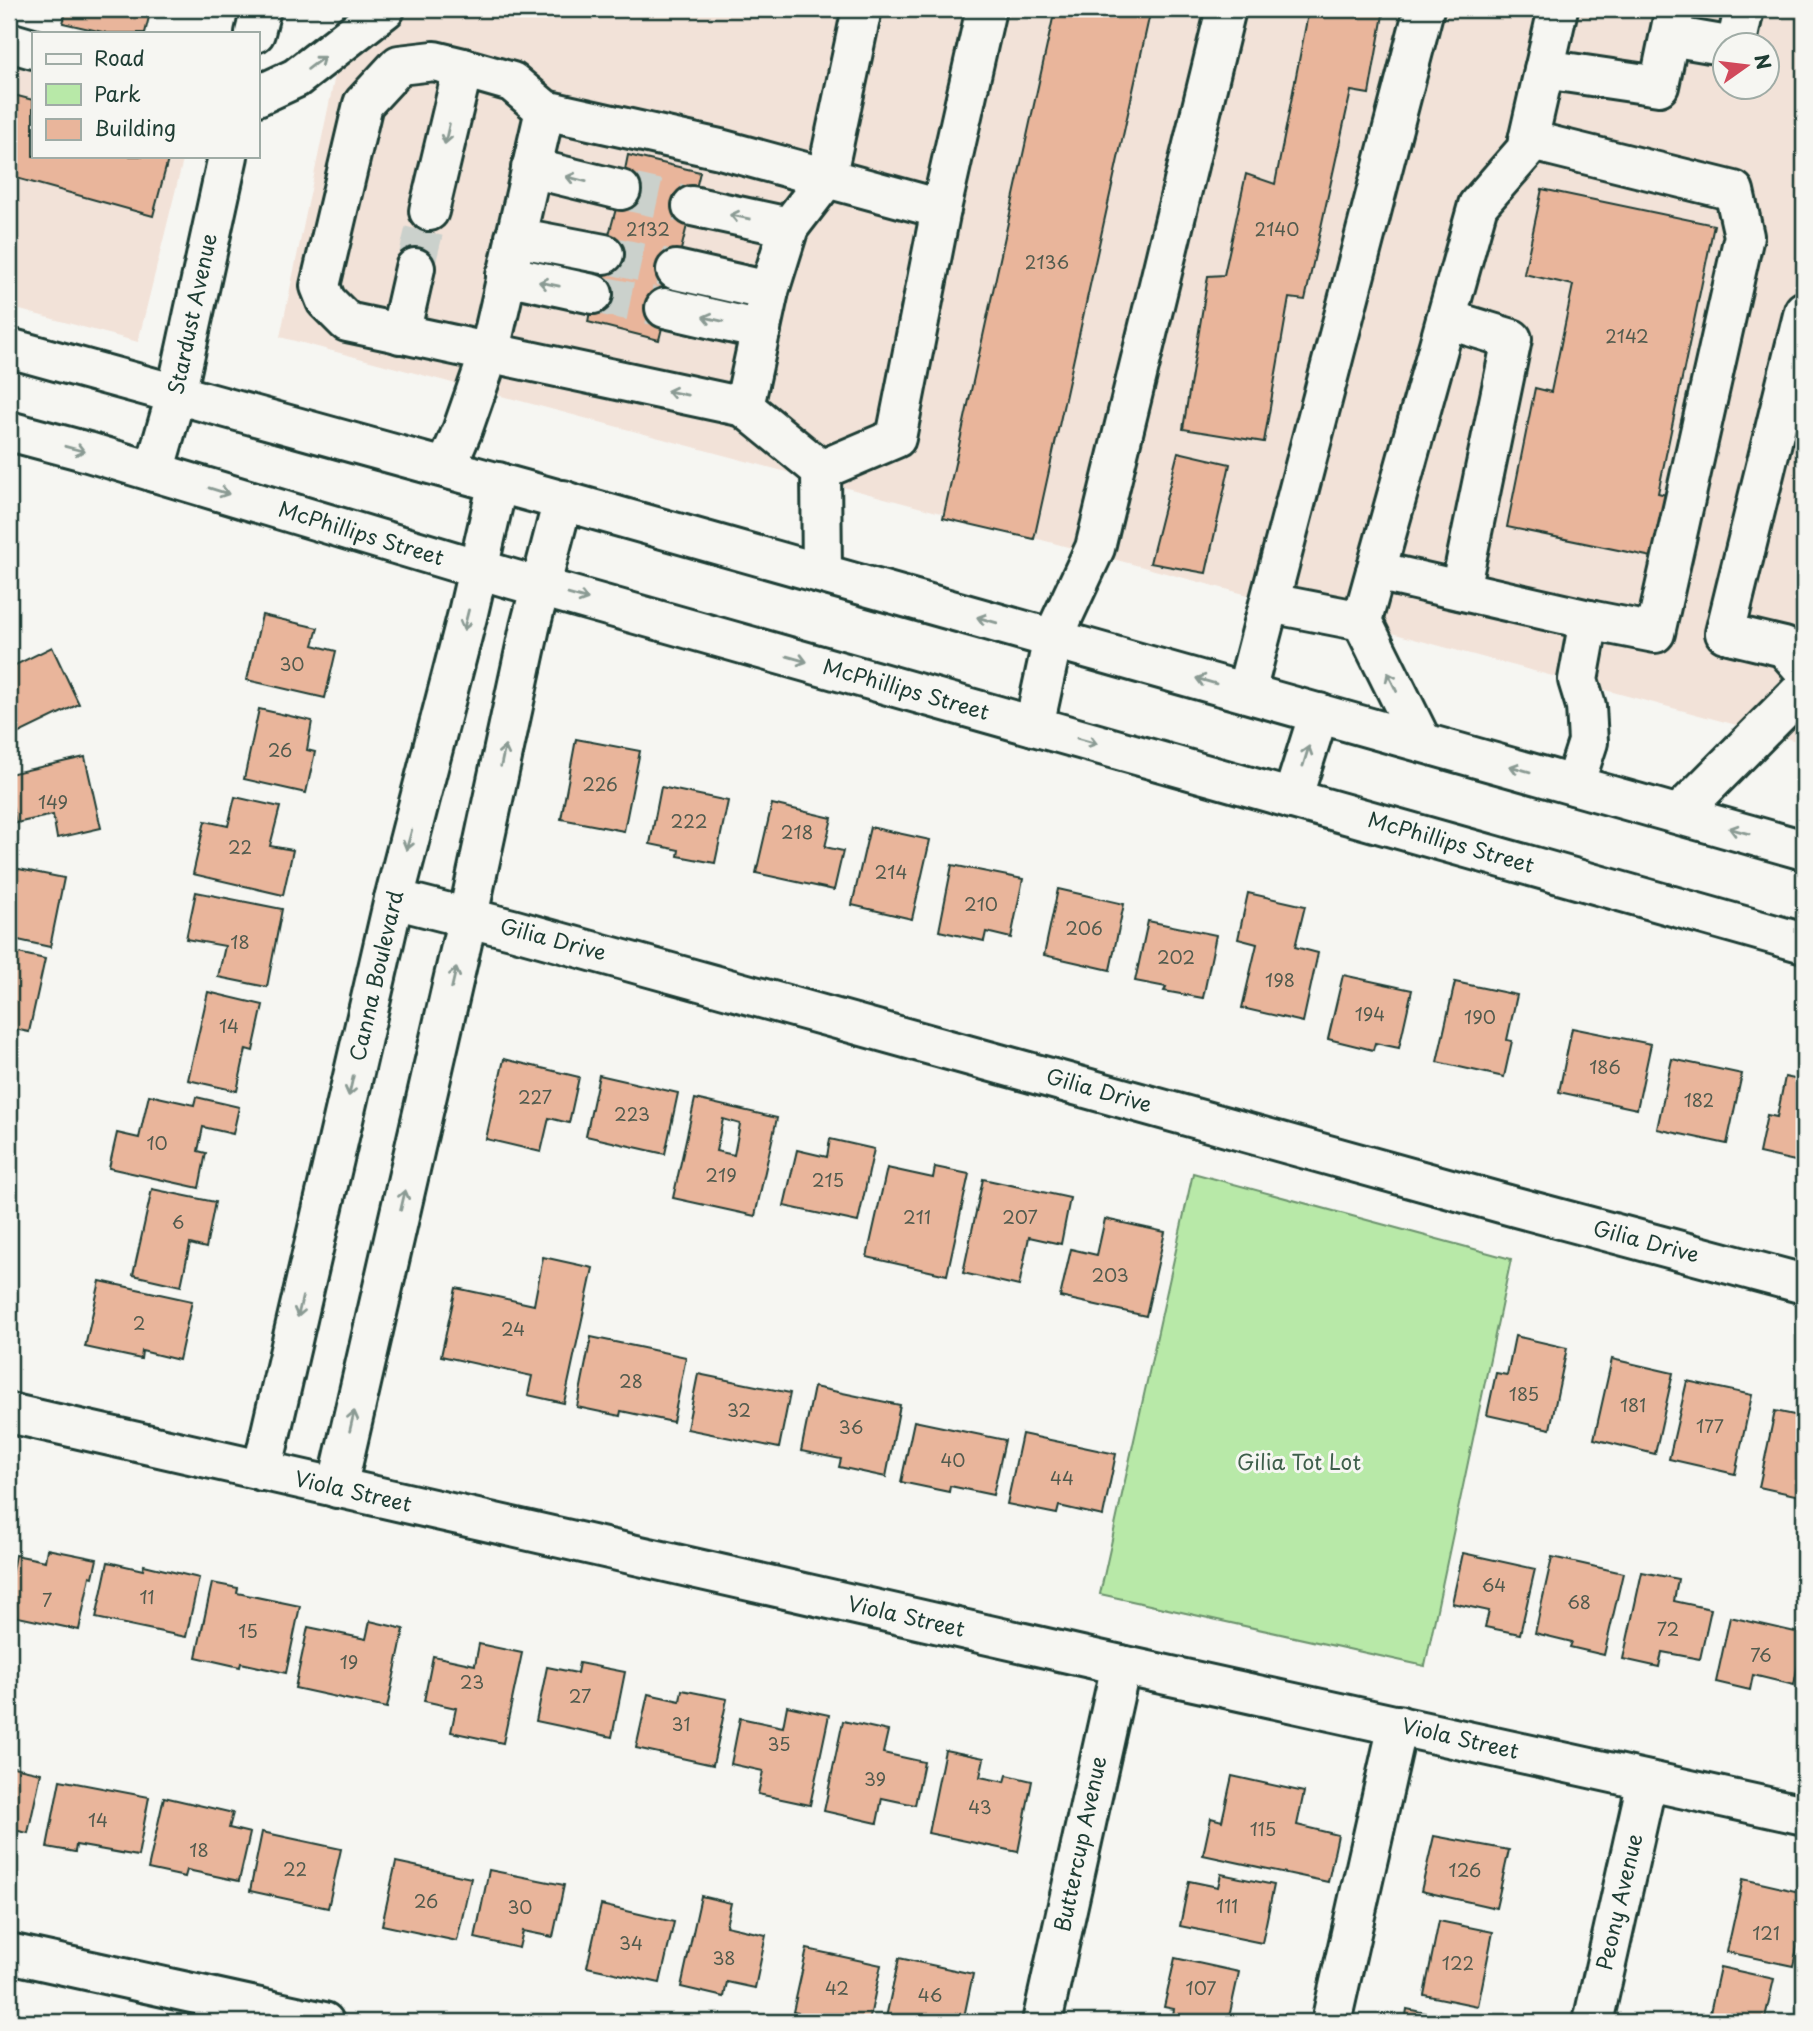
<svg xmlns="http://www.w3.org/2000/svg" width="1813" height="2031" font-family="'Playpen Sans',sans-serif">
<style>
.built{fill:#f2e2d8;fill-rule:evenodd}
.green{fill:#b8e9a8;stroke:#6c936e;stroke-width:2}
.building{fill:#e9b59b;stroke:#1f3d34;stroke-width:2;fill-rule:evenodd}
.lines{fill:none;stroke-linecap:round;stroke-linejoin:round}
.minor-tunnel{stroke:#cbd1cc;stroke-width:38;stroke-dasharray:38 19;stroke-linecap:butt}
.minor-casing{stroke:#1f3d34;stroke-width:44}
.major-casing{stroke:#1f3d34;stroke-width:44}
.minor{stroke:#f6f6f2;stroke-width:38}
.major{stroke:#f6f6f2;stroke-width:38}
.oneway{stroke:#8a9a93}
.labels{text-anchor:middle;stroke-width:6;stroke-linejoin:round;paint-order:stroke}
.number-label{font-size:18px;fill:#525b4e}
.street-label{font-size:21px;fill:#1f3d34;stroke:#f6f6f2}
.park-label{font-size:21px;fill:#3e5f4b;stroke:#f6f6f2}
</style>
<rect width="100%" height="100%" fill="#f6f6f2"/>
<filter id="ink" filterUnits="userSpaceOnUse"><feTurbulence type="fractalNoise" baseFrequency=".0143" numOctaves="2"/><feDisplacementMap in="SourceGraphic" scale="14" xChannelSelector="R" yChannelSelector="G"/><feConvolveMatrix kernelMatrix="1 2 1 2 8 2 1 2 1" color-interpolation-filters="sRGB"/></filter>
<g filter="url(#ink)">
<g class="built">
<path d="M349 9H1804V743L280 337ZM1726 46H1768V88H1726Z"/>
<path d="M9 60 33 67V156H184L138 342 9 307Z"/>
</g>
<path class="green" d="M1193 1173 1511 1259 1425 1666 1100 1594Z"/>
<g class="building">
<path d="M67 9H151L145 33H107L63 23Z"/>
<path d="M1055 9H1151L1034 539 943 518Z"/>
<path d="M1309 9H1384L1369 94 1351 91 1305 300 1289 298 1264 442 1183 429 1208 276 1224 275 1246 174 1275 184Z"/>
<path d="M10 94 33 100V156H169L153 216 9 176Z"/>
<path d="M628 155 700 172 659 340 588 322 593 294 621 190Z"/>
<path d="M1542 189 1714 225 1658 493 1670 496 1657 558 1507 527 1535 388 1551 392 1573 285 1524 274Z"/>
<path d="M1178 452 1230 464 1206 573 1150 563Z"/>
<path d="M262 615 318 628 313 645 336 651 325 698 247 680Z"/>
<path d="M52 647 79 704 9 738V668Z"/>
<path d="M259 709 312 721 307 750 315 752 306 793 244 779Z"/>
<path d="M576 739 640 751 624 831 561 819Z"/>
<path d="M85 757 101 828 57 838 53 815 16 823 9 791V774Z"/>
<path d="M661 787 728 801 715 863 678 856 679 850 650 844Z"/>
<path d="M235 797 280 807 270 846 293 850 283 895 193 874 205 821 228 826Z"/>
<path d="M772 804 832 818 825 847 843 851 834 890 756 873Z"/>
<path d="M870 827 930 840 912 919 852 905Z"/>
<path d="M952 865 1023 879 1011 938 986 932 984 941 939 931Z"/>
<path d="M9 867 64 878 50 947 9 938Z"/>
<path d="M1058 889 1124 904 1110 970 1044 955Z"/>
<path d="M196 892 282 909 267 987 218 977 225 946 186 939Z"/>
<path d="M1248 893 1305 906 1295 947 1318 953 1303 1022 1242 1008 1257 944 1238 939Z"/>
<path d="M1148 921 1216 935 1203 998 1164 991 1166 987 1135 981Z"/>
<path d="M9 951 45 959 29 1032 9 1028Z"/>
<path d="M1343 975 1412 990 1399 1048 1375 1043 1373 1050 1328 1039Z"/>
<path d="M1455 982 1517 995 1507 1040 1512 1041 1504 1077 1437 1062Z"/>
<path d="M208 992 263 1005 253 1051 246 1049 237 1091 188 1080Z"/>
<path d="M1572 1028 1651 1044 1637 1109 1559 1092Z"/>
<path d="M504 1059 579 1077 569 1123 549 1118 541 1152 486 1139Z"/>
<path d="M1672 1059 1742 1074 1727 1144 1657 1129Z"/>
<path d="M599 1075 678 1093 665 1154 586 1136Z"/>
<path d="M1785 1077 1804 1081V1163L1759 1153 1767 1115 1777 1117Z"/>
<path d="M149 1095 194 1105 196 1097 239 1107 233 1134 203 1127 198 1151 206 1153 199 1188 109 1168 117 1133 139 1138Z"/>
<path d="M695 1099 777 1118 755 1216 673 1198ZM723 1119 740 1124 734 1155 716 1151Z"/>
<path d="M830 1139 874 1149 858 1222 784 1206 797 1150 827 1157Z"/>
<path d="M935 1167 969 1174 947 1275 867 1257 887 1168 933 1178Z"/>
<path d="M983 1179 1070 1198 1061 1244 1029 1237 1019 1286 963 1273Z"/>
<path d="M152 1189 215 1202 206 1248 190 1244 181 1286 133 1275Z"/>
<path d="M1105 1219 1165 1232 1146 1316 1060 1297 1071 1249 1097 1255Z"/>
<path d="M543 1257 593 1268 564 1403 528 1395 532 1376 441 1356 456 1288 534 1305Z"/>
<path d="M100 1281 192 1301 179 1360 142 1351 141 1359 85 1347Z"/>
<path d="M1515 1336 1567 1348 1550 1429 1487 1415 1496 1373 1507 1375Z"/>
<path d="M591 1337 686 1357 673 1422 621 1411 620 1416 577 1407Z"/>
<path d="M1612 1359 1673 1373 1655 1454 1594 1439Z"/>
<path d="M698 1374 790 1393 779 1448 687 1429Z"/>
<path d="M1687 1381 1752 1395 1735 1474 1669 1459Z"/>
<path d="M814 1387 900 1405 886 1477 839 1467 841 1459 801 1451Z"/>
<path d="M1775 1411 1804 1417V1497L1759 1487Z"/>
<path d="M914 1421 1005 1440 993 1495 950 1486 949 1492 901 1482Z"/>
<path d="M1022 1434 1116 1454 1103 1516 1059 1506 1057 1514 1007 1504Z"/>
<path d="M47 1549 97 1559 93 1577 90 1576 79 1630 9 1615V1587L15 1555 45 1561Z"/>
<path d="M1463 1553 1535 1569 1520 1634 1485 1627 1489 1611 1452 1603Z"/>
<path d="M1552 1557 1623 1573 1604 1655 1570 1647 1572 1642 1535 1633Z"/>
<path d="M108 1562 143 1570 144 1565 199 1578 186 1637 96 1618Z"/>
<path d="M1642 1572 1678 1579 1674 1601 1711 1609 1700 1659 1662 1652 1659 1667 1623 1659Z"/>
<path d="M212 1583 238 1588 237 1593 300 1606 286 1673 241 1663 240 1667 196 1657Z"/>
<path d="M1730 1617 1804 1634 1794 1685 1753 1675 1750 1690 1716 1682Z"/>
<path d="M370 1621 404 1629 387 1708 295 1688 308 1627 366 1639Z"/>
<path d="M479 1644 522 1653 503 1743 451 1732 456 1708 424 1701 433 1656 475 1665Z"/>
<path d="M579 1663 625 1672 612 1737 536 1721 547 1667 577 1673Z"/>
<path d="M682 1690 727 1699 713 1765 636 1748 648 1694 680 1701Z"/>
<path d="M787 1706 829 1715 810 1805 758 1794 763 1771 731 1764 740 1718 783 1727Z"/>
<path d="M843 1721 888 1731 883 1753 924 1762 915 1805 882 1798 877 1823 824 1811Z"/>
<path d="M945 1750 984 1758 980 1777 1005 1782 1007 1775 1032 1781 1018 1852 928 1833Z"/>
<path d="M9 1766 41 1773 28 1833 9 1829Z"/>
<path d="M1232 1776 1304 1792 1297 1825 1338 1835 1328 1882 1203 1855 1211 1818 1222 1821Z"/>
<path d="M60 1780 149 1797 138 1856 76 1845 75 1852 47 1847Z"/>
<path d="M164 1797 233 1813 229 1828 250 1833 239 1881 187 1870 185 1877 148 1869Z"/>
<path d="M262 1832 341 1849 328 1908 250 1891Z"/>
<path d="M1434 1836 1509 1850 1496 1908 1421 1891Z"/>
<path d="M396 1862 471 1878 457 1941 382 1925Z"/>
<path d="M489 1870 564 1885 553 1937 523 1931 519 1948 475 1938Z"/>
<path d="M1221 1874 1274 1885 1262 1943 1180 1926 1189 1881 1218 1887Z"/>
<path d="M1743 1879 1804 1893V1916L1793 1966 1727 1952Z"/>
<path d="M701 1896 731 1903 726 1926 766 1935 755 1988 727 1982 724 1997 681 1987Z"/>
<path d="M601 1905 674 1922 660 1983 587 1967Z"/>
<path d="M1439 1921 1493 1932 1478 2006 1424 1995Z"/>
<path d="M807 1949 881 1965 869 2022H842L793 2012Z"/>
<path d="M899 1958 973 1974 963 2022 932 2019 931 2022H885Z"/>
<path d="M1175 1958 1239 1972 1228 2022H1172L1174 2009 1164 2007Z"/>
<path d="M1720 1967 1774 1979 1764 2022H1708Z"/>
<path d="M1407 2009 1469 2022H1405Z"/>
</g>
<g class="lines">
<g class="minor-tunnel">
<path d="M621 190 692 206"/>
<path d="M604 254 676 270"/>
<path d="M415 268 429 211"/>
<path d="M593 294 665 308"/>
</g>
<defs>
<g id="minor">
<path d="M255 33 261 9"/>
<path d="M1670 36 1728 46"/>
<path d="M9 42 33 49"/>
<path d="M1736 46 1744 9"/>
<path d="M1544 69 1659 86 1675 9"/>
<path d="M257 96 296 78 385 9"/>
<path d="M1528 140 1734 191 1744 236 1655 633 1589 620 1578 680 1586 706 1588 742 1574 785"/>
<path d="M531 168 621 190"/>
<path d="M692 206 789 227"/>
<path d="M429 211 463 68"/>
<path d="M515 237 604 254"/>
<path d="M676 270 769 291"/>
<path d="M506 275 593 294"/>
<path d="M665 308 761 330"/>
<path d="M1804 311 1725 633 1784 647 1804 670"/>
<path d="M1446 319 1512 339 1460 590"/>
<path d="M400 334 415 268"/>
<path d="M744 407 769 291 789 227 826 179 862 9"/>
<path d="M446 468 462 431 489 354 545 110"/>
<path d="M821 470 896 438 941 209 986 9"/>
<path d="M154 472 176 395 228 156"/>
<path d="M1376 571 1589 620"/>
<path d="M822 573 821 470 744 407 347 322 326 301 320 286 363 104 399 65 434 61 463 68 512 82 545 110 720 149 941 209"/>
<path d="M1270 603 1362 621"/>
<path d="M1053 638 1095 548 1226 9"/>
<path d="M1246 692 1424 9"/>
<path d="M1422 742 1362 621 1478 205 1526 150 1558 9"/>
<path d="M1679 814 1804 688"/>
<path d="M394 899 512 929 1512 1206 1804 1284"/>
<path d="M9 1413 1121 1665 1804 1815"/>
<path d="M262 1471 394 899 468 613 498 482"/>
<path d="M337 1488 468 916 530 627 563 500"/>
<path d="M9 1953 324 2022"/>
<path d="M1042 2022 1121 1665"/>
<path d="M1331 2022 1398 1725"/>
<path d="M1593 2022 1647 1781"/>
</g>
<g id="major">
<path d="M9 348 535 493 1804 850"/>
<path d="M9 431 88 452 512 579 1804 943"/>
<path d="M1034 726 1053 638"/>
<path d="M1292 799 1319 713"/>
</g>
</defs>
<use href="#minor" class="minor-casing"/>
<use href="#major" class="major-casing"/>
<use href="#minor" class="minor"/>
<use href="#major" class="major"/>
</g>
<defs><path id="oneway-shaft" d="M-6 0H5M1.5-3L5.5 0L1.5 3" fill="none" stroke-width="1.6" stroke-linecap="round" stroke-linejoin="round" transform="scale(1.75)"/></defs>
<g class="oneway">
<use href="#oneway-shaft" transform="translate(316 63) rotate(-37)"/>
<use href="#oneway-shaft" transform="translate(447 134) rotate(103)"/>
<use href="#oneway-shaft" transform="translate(576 179) rotate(-166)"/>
<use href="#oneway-shaft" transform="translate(740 217) rotate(-168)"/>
<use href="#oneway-shaft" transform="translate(549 284) rotate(-168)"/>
<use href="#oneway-shaft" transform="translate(713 319) rotate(-167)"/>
<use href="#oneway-shaft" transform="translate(677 393) rotate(-168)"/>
<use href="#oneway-shaft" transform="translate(75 449) rotate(15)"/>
<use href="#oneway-shaft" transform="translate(219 491) rotate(17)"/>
<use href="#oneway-shaft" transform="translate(578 597) rotate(16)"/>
<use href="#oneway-shaft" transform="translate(466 620) rotate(104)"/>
<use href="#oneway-shaft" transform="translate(987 620) rotate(-164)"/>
<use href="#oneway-shaft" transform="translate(797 659) rotate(16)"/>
<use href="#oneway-shaft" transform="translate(1206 681) rotate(-164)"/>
<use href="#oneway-shaft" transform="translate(1392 682) rotate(-116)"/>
<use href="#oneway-shaft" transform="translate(1087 741) rotate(16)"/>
<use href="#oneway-shaft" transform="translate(503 756) rotate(-78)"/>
<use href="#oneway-shaft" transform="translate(1306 756) rotate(-73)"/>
<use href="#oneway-shaft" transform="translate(1520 769) rotate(-164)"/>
<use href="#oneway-shaft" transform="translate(1739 831) rotate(-164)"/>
<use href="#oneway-shaft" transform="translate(409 840) rotate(105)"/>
<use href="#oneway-shaft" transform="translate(454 978) rotate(-77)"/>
<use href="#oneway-shaft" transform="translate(351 1086) rotate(103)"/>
<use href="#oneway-shaft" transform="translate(403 1200) rotate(-77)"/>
<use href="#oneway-shaft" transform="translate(300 1307) rotate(103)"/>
<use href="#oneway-shaft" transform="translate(352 1421) rotate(-77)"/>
</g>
</g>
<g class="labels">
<g class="number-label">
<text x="648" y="236">2132</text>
<text x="1277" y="236">2140</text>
<text x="1047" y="269">2136</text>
<text x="1627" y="343">2142</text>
<text x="292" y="671">30</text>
<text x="280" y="757">26</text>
<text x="600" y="791">226</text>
<text x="53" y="809">149</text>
<text x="689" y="828">222</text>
<text x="797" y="839">218</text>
<text x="240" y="854">22</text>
<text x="891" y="879">214</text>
<text x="981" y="911">210</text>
<text x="1084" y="935">206</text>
<text x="240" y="949">18</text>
<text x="1176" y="964">202</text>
<text x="1280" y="987">198</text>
<text x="1370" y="1021">194</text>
<text x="1480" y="1024">190</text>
<text x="229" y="1033">14</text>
<text x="1605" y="1074">186</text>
<text x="535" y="1104">227</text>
<text x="1699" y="1107">182</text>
<text x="632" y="1121">223</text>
<text x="157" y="1150">10</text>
<text x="721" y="1182">219</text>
<text x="828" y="1187">215</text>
<text x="917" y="1224">211</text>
<text x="1020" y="1224">207</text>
<text x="178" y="1229">6</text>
<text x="1110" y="1282">203</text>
<text x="139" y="1330">2</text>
<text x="513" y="1336">24</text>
<text x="631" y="1388">28</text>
<text x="1524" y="1401">185</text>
<text x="1633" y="1412">181</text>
<text x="739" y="1417">32</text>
<text x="1710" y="1433">177</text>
<text x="851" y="1434">36</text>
<text x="953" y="1467">40</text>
<text x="1062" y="1485">44</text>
<text x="1494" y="1592">64</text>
<text x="147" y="1604">11</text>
<text x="47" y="1607">7</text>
<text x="1579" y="1609">68</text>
<text x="1668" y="1636">72</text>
<text x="248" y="1638">15</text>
<text x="1761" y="1662">76</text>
<text x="349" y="1669">19</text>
<text x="472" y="1689">23</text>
<text x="580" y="1703">27</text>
<text x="681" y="1731">31</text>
<text x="779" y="1751">35</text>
<text x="875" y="1786">39</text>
<text x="980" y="1814">43</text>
<text x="98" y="1827">14</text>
<text x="1263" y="1836">115</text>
<text x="199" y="1857">18</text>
<text x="295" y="1876">22</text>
<text x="1465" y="1877">126</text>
<text x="426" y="1908">26</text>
<text x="1227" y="1913">111</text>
<text x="520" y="1914">30</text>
<text x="1766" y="1940">121</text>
<text x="631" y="1950">34</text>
<text x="724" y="1965">38</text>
<text x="1458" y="1970">122</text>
<text x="837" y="1995">42</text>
<text x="1201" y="1995">107</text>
<text x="930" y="2002">46</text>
</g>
<g class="street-label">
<text transform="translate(193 314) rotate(-78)" y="7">Stardust Avenue</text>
<text transform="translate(361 534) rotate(17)" y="7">McPhillips Street</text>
<text transform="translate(906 690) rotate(16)" y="7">McPhillips Street</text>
<text transform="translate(1451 843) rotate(16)" y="7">McPhillips Street</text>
<text transform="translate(553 940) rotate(15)" y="7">Gilia Drive</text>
<text transform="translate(377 976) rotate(-77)" y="7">Canna Boulevard</text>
<text transform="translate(1099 1091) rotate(16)" y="7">Gilia Drive</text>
<text transform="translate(1646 1242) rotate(15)" y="7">Gilia Drive</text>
<text transform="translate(353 1492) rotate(13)" y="7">Viola Street</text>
<text transform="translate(906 1617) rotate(13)" y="7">Viola Street</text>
<text transform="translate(1460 1739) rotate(13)" y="7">Viola Street</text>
<text transform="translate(1081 1844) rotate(-78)" y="7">Buttercup Avenue</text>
<text transform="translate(1620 1902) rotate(-77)" y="7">Peony Avenue</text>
</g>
<g class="park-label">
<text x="1299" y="1470">Gilia Tot Lot</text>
</g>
</g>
<rect width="1813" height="2031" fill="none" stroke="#f6f6f2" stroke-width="35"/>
<rect x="18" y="18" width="1778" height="1996" fill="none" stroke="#1f3d34" stroke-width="2.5" filter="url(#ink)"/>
<rect x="32" y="32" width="228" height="126" fill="#f6f6f2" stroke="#a0aca6" stroke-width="2"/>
<rect x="46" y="54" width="35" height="10" fill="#f6f6f2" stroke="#a0aca6" stroke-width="2"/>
<text x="94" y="66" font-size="21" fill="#1f3d34">Road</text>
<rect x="46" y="84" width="35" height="21" fill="#b8e9a8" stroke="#a0aca6" stroke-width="2"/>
<text x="94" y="102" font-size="21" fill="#1f3d34">Park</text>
<rect x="46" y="119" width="35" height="21" fill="#e9b59b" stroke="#a0aca6" stroke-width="2"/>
<text x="94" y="136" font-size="21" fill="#1f3d34">Building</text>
<g transform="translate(1746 66) rotate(76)"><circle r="33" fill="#f6f6f2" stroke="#a0aca6" stroke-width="2"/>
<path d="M0-5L12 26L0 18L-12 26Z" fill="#d1495b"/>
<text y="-10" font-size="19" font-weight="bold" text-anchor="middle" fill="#1f3d34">N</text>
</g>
</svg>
